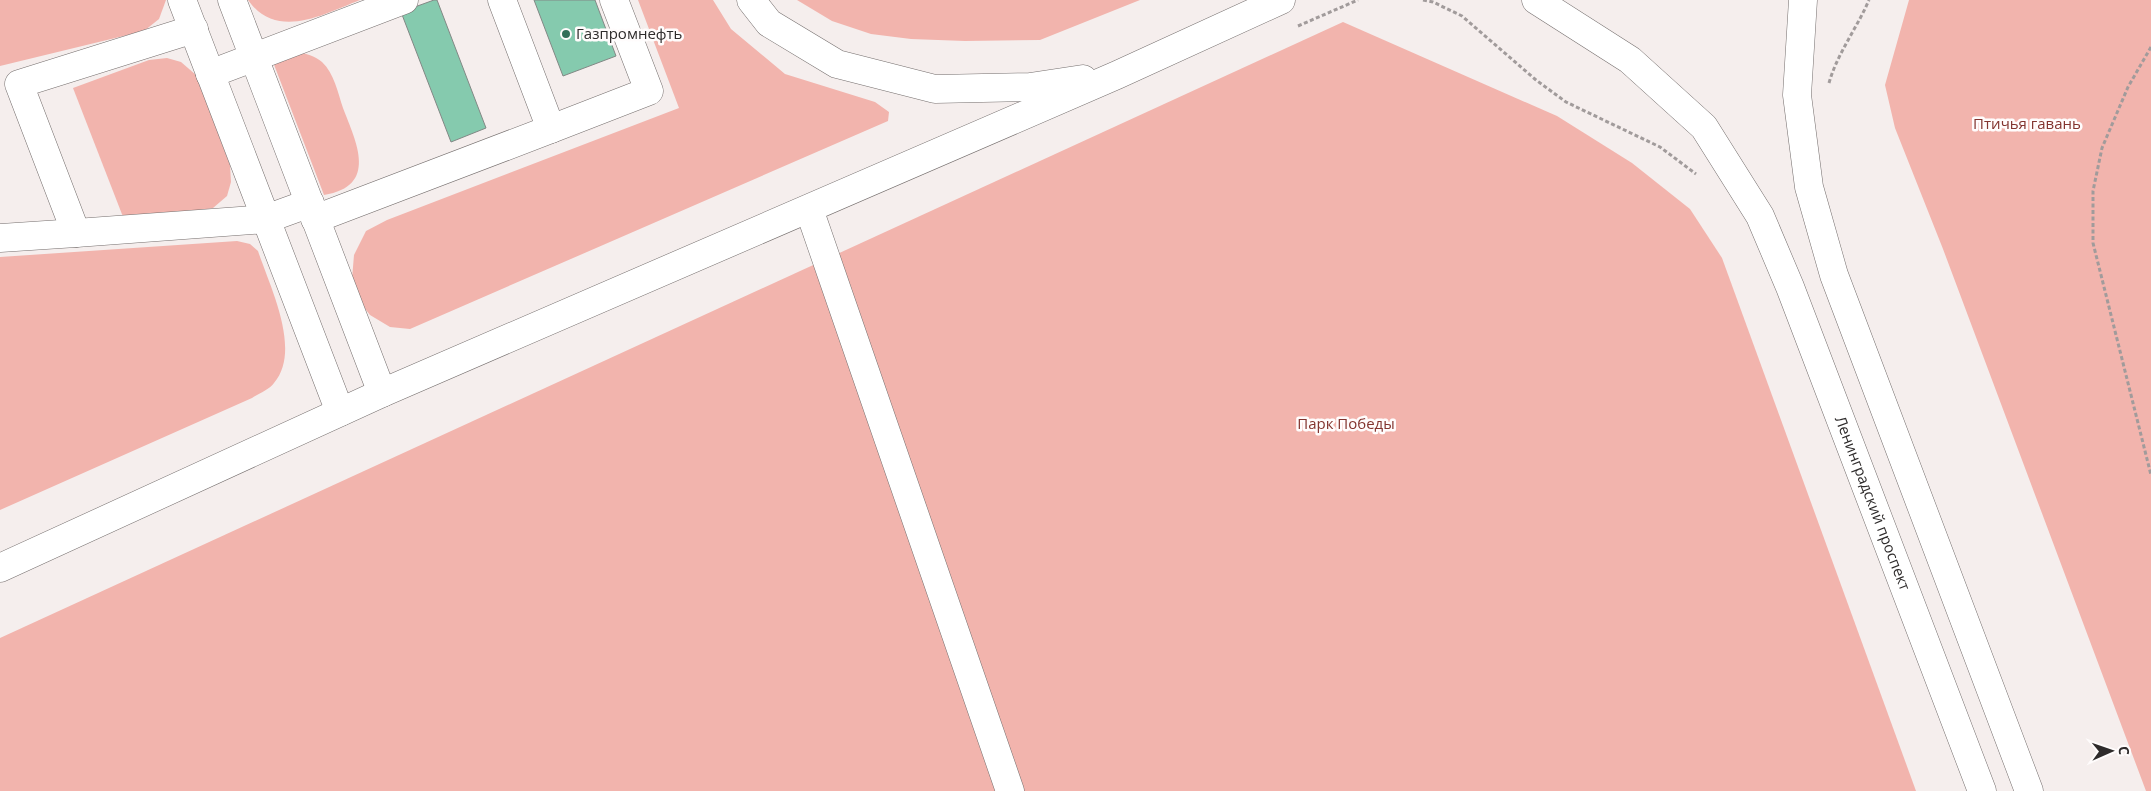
<svg xmlns="http://www.w3.org/2000/svg" width="2151" height="791" font-family="'Open Sans',sans-serif">
<style>
.green{fill:#f2b4ad}
.building{fill:#85caae;stroke:#828885}
.lines{fill:none;stroke-linecap:round;stroke-linejoin:round}
.minor-casing{stroke:#756f6e;stroke-width:29}
.major-casing{stroke:#756f6e;stroke-width:29}
.path{stroke:#a19b9b;stroke-width:3;stroke-dasharray:4 2.5;stroke-linecap:butt}
.minor{stroke:#fff;stroke-width:28}
.major{stroke:#fff;stroke-width:28}
.poi-dot{fill:#326e58;stroke:#fffcfc;stroke-width:2}
.labels{text-anchor:middle;stroke-width:5;stroke-linejoin:round;paint-order:stroke}
.poi-label{font-size:15px;fill:#2e2b2b;stroke:#fffcfc;text-anchor:start}
.park-label{font-size:15px;fill:#83342f;stroke:#fffcfc}
.street-label{font-size:15px;fill:#2e2b2b;stroke:#fffcfc}
</style>
<rect width="100%" height="100%" fill="#f5eeed"/>
<g class="green">
<path d="M0 0H166L159 19 144 31 0 66Z"/>
<path d="M248 0H360C324 14 277 41 248 0Z"/>
<path d="M638 0H713L731 29 785 74 875 102 889 112 888 121 410 329 390 327 370 315 358 300 352 279 354 255 366 231 387 220 679 108Z"/>
<path d="M797 0H1140L1040 40 965 41 911 39 871 34 832 21Z"/>
<path d="M1909 0H2151V791H2146L1943 249 1895 128 1885 85Z"/>
<path d="M1343 22 1557 116 1632 163 1690 209 1722 258 1916 791H0V638Z"/>
<path d="M298 52C307 54 315 56 322 62 334 73 338 93 343 108 356 142 379 186 324 195L273 62Z"/>
<path d="M167 58 181 62 196 75 230 165 231 182 227 196 213 208 125 222 73 88 149 60Z"/>
<path d="M237 241 250 244 258 251C270 287 302 350 274 383 270 389 258 394 252 398L0 510V257Z"/>
</g>
<g class="building">
<path d="M434 0H437L486 128 451 142 401 12Z"/>
<path d="M534 0H595L616 56 563 76Z"/>
</g>
<g class="lines">
<defs>
<g id="minor">
<path d="M182 0 340 412"/>
<path d="M232 0 382 393"/>
<path d="M194 29 19 84 76 233 266 219 310 203"/>
<path d="M210 74 404 0"/>
<path d="M551 129 649 91 614 0"/>
<path d="M809 209 1010 791"/>
<path d="M315 219 551 129 502 0"/>
<path d="M0 238 76 233"/>
</g>
<g id="major">
<path d="M751 0 769 23 837 64 935 89 1030 87 1083 79"/>
<path id="s1" d="M1536 0 1630 60 1704 127 1760 216 1790 287 1982 791"/>
<path d="M1803 0 1797 95 1809 187 1834 275 2029 791"/>
<path d="M0 568 382 393 1117 75 1281 0"/>
</g>
</defs>
<use href="#minor" class="minor-casing"/>
<use href="#major" class="major-casing"/>
<g class="path">
<path d="M1423 0 1433 2 1462 16 1536 80 1566 102 1660 147 1696 174"/>
<path d="M1298 26 1358 0"/>
<path d="M2151 47 2128 87 2102 148 2093 191V243L2151 475"/>
<path d="M1829 83C1837 54 1857 28 1869 0"/>
</g>
<use href="#minor" class="minor"/>
<use href="#major" class="major"/>
</g>
<circle class="poi-dot" cx="566" cy="34" r="5"/>
<g class="labels">
<g class="poi-label">
<text x="576" y="39">Газпромнефть</text>
</g>
<g class="park-label">
<text x="2027" y="129">Птичья гавань</text>
<text x="1346" y="429">Парк Победы</text>
</g>
<g class="street-label">
<text dy="5" stroke="none"><textPath href="#s1" startOffset="625">Ленинградский проспект</textPath></text>
</g>
</g>
<g transform="translate(2111 751) rotate(88)" stroke="#fffcfc" stroke-width="4" paint-order="stroke">
<path d="M0-4L9 19L0 12L-9 19Z" fill="#2e2b2b"/>
<text y="-8" font-size="14" font-weight="bold" text-anchor="middle" fill="#2e2b2b">С</text>
</g>
</svg>
